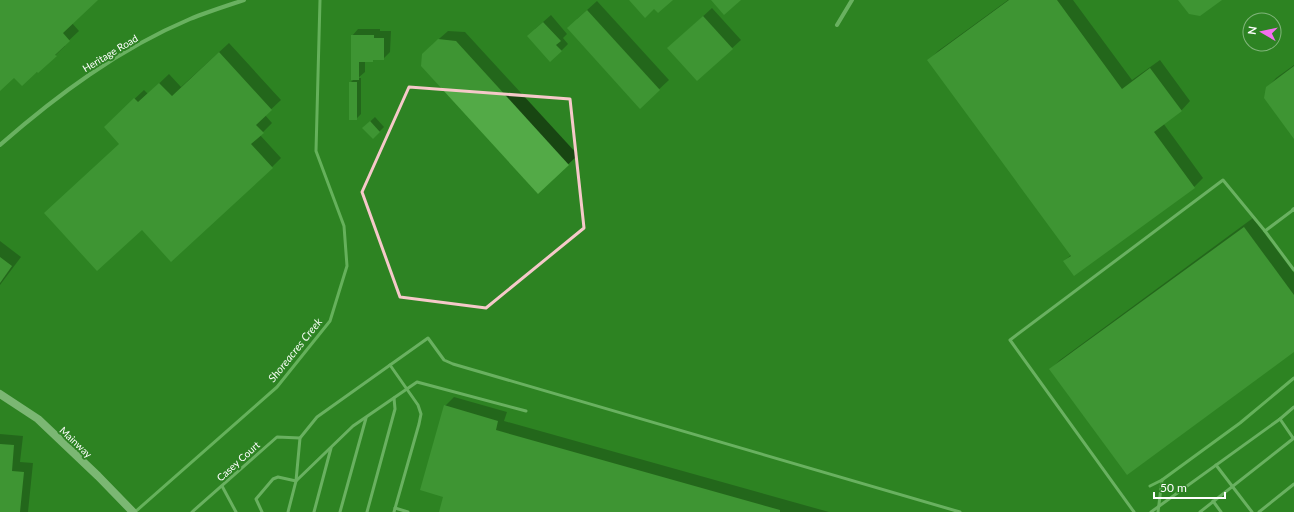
<svg xmlns="http://www.w3.org/2000/svg" width="1294" height="512" font-family="Lato,sans-serif">
<style>
.shadow{fill:#0007}
.lines{fill:none;stroke-linecap:round;stroke-linejoin:round}
.stream{stroke:#a9e99f;stroke-width:3}
.building{fill:#53aa47}
.lane{stroke:#b2e8ab;stroke-width:3}
.street{stroke:#b2e8ab;stroke-width:4}
.secondary{stroke:#d9f7d5;stroke-width:8}
.marked{fill:none;stroke:#f5c9c9;stroke-width:3;stroke-linejoin:round}
.labels{text-anchor:middle;stroke-width:4;stroke-linejoin:round;paint-order:stroke}
.street-label{font-size:10px;fill:#fff;stroke:#2d8323}
.water-label{font-size:11px;font-style:italic;fill:#f2fcf0;stroke:#2d8323}
</style>
<rect width="100%" height="100%" fill="#2d8323"/>
<g class="shadow">
<path d="M0 0H96L72 23 79 31 64 45 65 46 38 72 14 76 0 90Z"/>
<path d="M1008 0H1073L1132 80 1160 60 1190 101 1181 111 1163 123 1203 178 1194 187 1064 261 1071 255 929 60 938 51Z"/>
<path d="M597 1 669 80 640 107 577 19Z"/>
<path d="M712 8 741 40 697 80 677 40Z"/>
<path d="M551 15 567 34 563 38 568 44 561 51 535 29Z"/>
<path d="M358 29H380V31H391L390 52 383 59 365 61V72L358 78H361V114L356 119 350 83 354 79 352 36Z"/>
<path d="M448 31 465 32 578 155 538 193 432 45Z"/>
<path d="M229 43 281 100 265 115 272 123 260 135 281 158 272 167 120 144 114 118 144 90 148 94 169 74 181 87Z"/>
<path d="M1294 65V134L1267 88 1276 78Z"/>
<path d="M375 117 384 127 373 138 363 128Z"/>
<path d="M1253 218 1294 273V351L1050 370 1060 360Z"/>
<path d="M0 241 21 257 0 285Z"/>
<path d="M454 397 507 412 504 421 829 512H440L444 496 445 406Z"/>
<path d="M0 434 23 436 20 462 33 463 28 512H0Z"/>
</g>
<g class="lines">
<g class="stream">
<path d="M1150 486 1162 480 1240 423 1294 378"/>
<path d="M135 512 277 387 330 321 347 266 344 226 316 151 320 0"/>
<path d="M1158 512 1162 480"/>
</g>
</g>
<g class="building">
<path d="M0 0H98L63 33 70 41 55 55 57 56 38 73 37 72 22 86 14 78 0 91Z"/>
<path d="M629 0H673L658 13 654 9 645 18Z"/>
<path d="M711 0H741L724 15Z"/>
<path d="M1009 0H1057L1122 89 1150 68 1182 111 1154 132 1195 188 1074 276 1063 261 1071 256 927 60Z"/>
<path d="M1178 0H1222L1200 16 1189 14Z"/>
<path d="M587 10 660 90 640 109 567 28Z"/>
<path d="M703 16 733 49 697 81 667 48Z"/>
<path d="M543 22 561 41 556 45 562 51 550 62 527 36Z"/>
<path d="M351 35H374V38H384V60H373V62H359V80H351Z"/>
<path d="M438 39 456 41 569 165 538 194 421 66 422 54Z"/>
<path d="M219 52 272 110 256 125 264 133 251 144 273 168 171 262 142 230 97 271 44 213 119 144 104 127 134 98 138 102 159 83 172 96Z"/>
<path d="M1294 66V139L1264 98 1266 87Z"/>
<rect x="349" y="82" width="8" height="38"/>
<path d="M370 121 380 132 373 139 362 128Z"/>
<path d="M1244 227 1294 295V352L1127 475 1049 369Z"/>
<path d="M0 257 12 266 0 283Z"/>
<path d="M444 405 498 421 496 430 780 510V512H439L443 497 420 490Z"/>
<path d="M0 444 14 445 12 471 24 472 20 512H0Z"/>
</g>
<g class="lines">
<g class="lane">
<path d="M1265 231 1293 210"/>
<path d="M390 365 418 405 421 414 419 424 394 512"/>
<path d="M1280 419 1293 438"/>
<path d="M1216 465 1252 512"/>
<path d="M222 486 236 512"/>
<path d="M1213 501 1221 512"/>
<path d="M395 508 408 512"/>
<path d="M192 512 277 437 300 438"/>
<path d="M262 512 256 499 273 479 278 477 296 481 353 426 417 382 526 411"/>
<path d="M288 512 296 481 300 438 317 417 428 338 444 360 453 364 960 512"/>
<path d="M314 512 331 448"/>
<path d="M340 512 366 418"/>
<path d="M367 512 395 409 394 398"/>
<path d="M1134 512 1010 340 1223 180 1265 231 1294 270"/>
<path d="M1151 512 1280 419 1294 407"/>
<path d="M1200 512 1294 438"/>
<path d="M1259 512 1294 484"/>
</g>
<g class="street">
<path d="M837 25 852 0"/>
<path d="M0 145C57 95 119 49 190 19 207 12 226 6 244 0"/>
<path d="M1293 210 1294 209"/>
</g>
<path class="secondary" d="M0 394 38 419 98 476 133 512"/>
</g>
<path d="M0 0H1294V512H0ZM409 87 570 99 584 228 486 308 400 297 362 192Z" fill="#2d8323" fill-opacity=".55" fill-rule="evenodd"/>
<path class="marked" d="M409 87 570 99 584 228 486 308 400 297 362 192Z"/>
<g class="labels">
<g class="street-label">
<text transform="translate(110 53) rotate(-31)" y="4">Heritage Road</text>
<text transform="translate(76 442) rotate(43)" y="4">Mainway</text>
<text transform="translate(238 461) rotate(-42)" y="4">Casey Court</text>
</g>
<g class="water-label">
<text transform="translate(295 350) rotate(-51)" y="4">Shoreacres Creek</text>
</g>
</g>
<g transform="translate(1262 32) rotate(279)"><circle r="19" fill="#2d8323" stroke="#81b57b"/>
<path d="M0-3L7 15L0 10L-7 15Z" fill="#f36eee"/>
<text y="-6" font-size="11" font-weight="bold" text-anchor="middle" fill="#ffffff">N</text>
</g>
<path d="M1154 492v6h71v-6" fill="none" stroke="#ffffff" stroke-width="2"/>
<text x="1160" y="492" font-size="12" fill="#ffffff" stroke="#2d8323" stroke-width="3" paint-order="stroke">50 m</text>
</svg>
